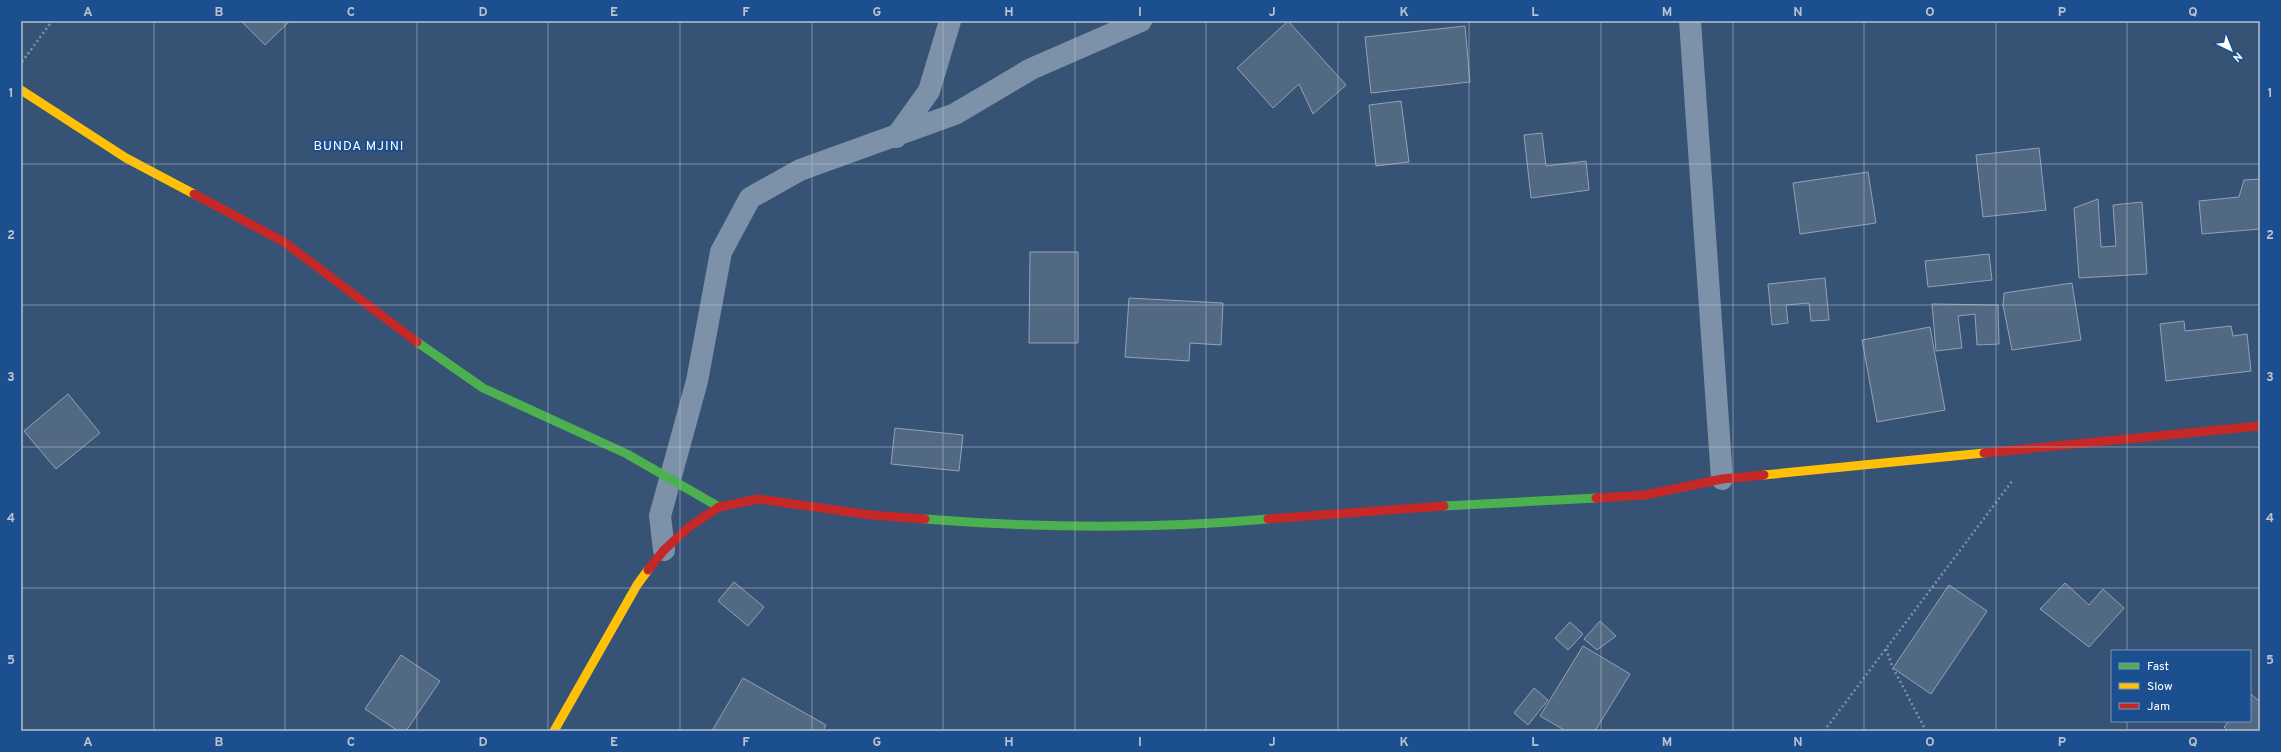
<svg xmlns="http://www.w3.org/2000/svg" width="2281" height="752" font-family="Overpass,sans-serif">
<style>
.building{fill:#526984;stroke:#92a2b6}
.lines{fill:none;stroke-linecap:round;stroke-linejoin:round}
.path{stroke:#7d92a8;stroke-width:2.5;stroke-dasharray:2 3;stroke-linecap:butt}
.street{stroke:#7d92a8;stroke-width:22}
.fast{stroke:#4caf50;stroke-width:9}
.slow{stroke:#ffc107;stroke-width:9}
.jam{stroke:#c62828;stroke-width:9}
.grid{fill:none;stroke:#b9c2ce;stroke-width:1;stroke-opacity:0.55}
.labels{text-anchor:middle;stroke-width:4;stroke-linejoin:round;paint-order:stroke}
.quarter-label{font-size:13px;letter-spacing:1px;fill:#fff;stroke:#1b4f8f}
.neatline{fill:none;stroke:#b9c2ce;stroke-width:1.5}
.grid-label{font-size:13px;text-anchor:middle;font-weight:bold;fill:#b9c2ce}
</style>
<rect width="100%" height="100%" fill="#365274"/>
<g class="building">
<path d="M241 21H290L265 45Z"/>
<path d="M1288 21 1346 85 1313 114 1299 84 1273 108 1237 68Z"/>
<path d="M1465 26 1470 82 1371 93 1365 37Z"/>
<path d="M1401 101 1409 162 1376 166 1369 105Z"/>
<path d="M1542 133 1546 166 1586 161 1589 190 1531 198 1524 135Z"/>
<path d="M2039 148 2046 210 1983 217 1976 155Z"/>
<path d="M1868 172 1876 223 1800 234 1793 183Z"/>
<path d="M2260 179V229L2202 234 2199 201 2239 197 2244 180Z"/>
<path d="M2098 199 2101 247 2116 246 2113 205 2142 202 2147 274 2079 278 2074 208Z"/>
<path d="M1030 252H1078V343H1029Z"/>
<path d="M1989 254 1992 280 1928 287 1925 261Z"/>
<path d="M1825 278 1829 320 1811 321 1809 303 1786 305 1788 323 1772 325 1768 284Z"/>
<path d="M2072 283 2081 340 2012 350 2003 305 2004 293Z"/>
<path d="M1129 298 1223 303 1221 345 1190 343 1189 361 1125 357Z"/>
<path d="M1932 304 1998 305 1999 344 1977 345 1975 314 1958 316 1962 348 1936 351Z"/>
<path d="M2184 321 2185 331 2231 326 2233 336 2247 334 2251 371 2166 381 2160 324Z"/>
<path d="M1930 327 1945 410 1877 422 1862 340Z"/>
<path d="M68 394 100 433 56 469 24 431Z"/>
<path d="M895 428 963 435 959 471 891 464Z"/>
<path d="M734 582 764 607 748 626 718 601Z"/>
<path d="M2065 583 2089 605 2103 589 2124 608 2089 647 2040 609Z"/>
<path d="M1949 585 1987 611 1931 694 1893 668Z"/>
<path d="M1600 621 1616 636 1597 650 1584 639Z"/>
<path d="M1570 622 1583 634 1568 650 1555 638Z"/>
<path d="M1583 646 1630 674 1595 731H1566L1540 716Z"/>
<path d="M401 655 440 681 406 731H398L365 709Z"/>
<path d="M743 678 826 725 823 731H712Z"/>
<path d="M1534 688 1548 700 1528 725 1514 713Z"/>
<path d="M2251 694 2260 702V731H2228L2224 727 2229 721H2250Z"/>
</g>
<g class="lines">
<g class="path">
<path d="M22 62 52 21"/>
<path d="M1886 649 1893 668 1926 731"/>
<path d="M1824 731 2013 480"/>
</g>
<g class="street">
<path d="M1690 21 1722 479"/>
<path d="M896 137 929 91 950 21"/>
<path d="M664 550 660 516 697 381 721 252 750 198 800 170 955 114 1031 69 1141 21"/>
</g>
<g class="fast">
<path d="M417 342 483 388 627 454 719 507"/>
<path d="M1444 506 1596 498"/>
<path d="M925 519C1039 528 1155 529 1268 519"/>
</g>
<g class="slow">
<path d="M21 90 126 158 194 194"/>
<path d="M1764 475 1984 453"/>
<path d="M554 731 637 585 648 570"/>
</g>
<g class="jam">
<path d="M194 194 284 242 417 342"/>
<path d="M1984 453 2260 426"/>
<path d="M1596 498 1645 495 1722 479 1764 475"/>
<path d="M1268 519 1444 506"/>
<path d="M648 570 664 550 689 527 719 507 758 499 871 515 925 519"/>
</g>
</g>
<path class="grid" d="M154 21V731M285 21V731M417 21V731M548 21V731M680 21V731M812 21V731M943 21V731M1075 21V731M1206 21V731M1338 21V731M1469 21V731M1601 21V731M1733 21V731M1864 21V731M1996 21V731M2127 21V651M21 164H2260M21 305H2260M21 447H2260M21 588H2260M2127 721V731"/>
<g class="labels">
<g class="quarter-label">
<text x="359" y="150">BUNDA MJINI</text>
</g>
</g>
<rect width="2281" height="752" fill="none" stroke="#1b4f8f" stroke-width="44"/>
<rect x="2111" y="650" width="140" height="72" fill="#1b4f8f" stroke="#7695bc"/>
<rect x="2119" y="663" width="20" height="6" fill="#4caf50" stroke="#7695bc"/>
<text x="2147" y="670" font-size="12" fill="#ffffff">Fast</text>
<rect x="2119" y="683" width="20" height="6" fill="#ffc107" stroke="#7695bc"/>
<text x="2147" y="690" font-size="12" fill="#ffffff">Slow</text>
<rect x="2119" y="703" width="20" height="6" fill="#c62828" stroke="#7695bc"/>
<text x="2147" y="710" font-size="12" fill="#ffffff">Jam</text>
<g transform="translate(2231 50) rotate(137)" stroke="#1b4f8f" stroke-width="3" paint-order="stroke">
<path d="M0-3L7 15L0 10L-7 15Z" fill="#ffffff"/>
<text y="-6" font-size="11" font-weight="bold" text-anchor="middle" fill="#ffffff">N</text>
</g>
<rect x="22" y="22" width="2237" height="708" class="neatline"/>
<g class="grid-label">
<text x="88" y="16">A</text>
<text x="219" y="16">B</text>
<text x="351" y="16">C</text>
<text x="483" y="16">D</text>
<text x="614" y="16">E</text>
<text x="746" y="16">F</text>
<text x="877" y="16">G</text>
<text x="1009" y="16">H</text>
<text x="1140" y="16">I</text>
<text x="1272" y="16">J</text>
<text x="1404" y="16">K</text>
<text x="1535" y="16">L</text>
<text x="1667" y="16">M</text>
<text x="1798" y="16">N</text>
<text x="1930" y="16">O</text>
<text x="2062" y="16">P</text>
<text x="2193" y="16">Q</text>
<text x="11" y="97">1</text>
<text x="2270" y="97">1</text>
<text x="11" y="239">2</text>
<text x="2270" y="239">2</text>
<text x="11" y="381">3</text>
<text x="2270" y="381">3</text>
<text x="11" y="522">4</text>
<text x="2270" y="522">4</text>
<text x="11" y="664">5</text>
<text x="2270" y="664">5</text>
<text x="88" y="746">A</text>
<text x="219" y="746">B</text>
<text x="351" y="746">C</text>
<text x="483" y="746">D</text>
<text x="614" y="746">E</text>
<text x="746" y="746">F</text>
<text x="877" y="746">G</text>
<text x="1009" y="746">H</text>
<text x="1140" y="746">I</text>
<text x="1272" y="746">J</text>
<text x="1404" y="746">K</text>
<text x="1535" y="746">L</text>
<text x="1667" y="746">M</text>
<text x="1798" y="746">N</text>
<text x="1930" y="746">O</text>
<text x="2062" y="746">P</text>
<text x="2193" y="746">Q</text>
</g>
</svg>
